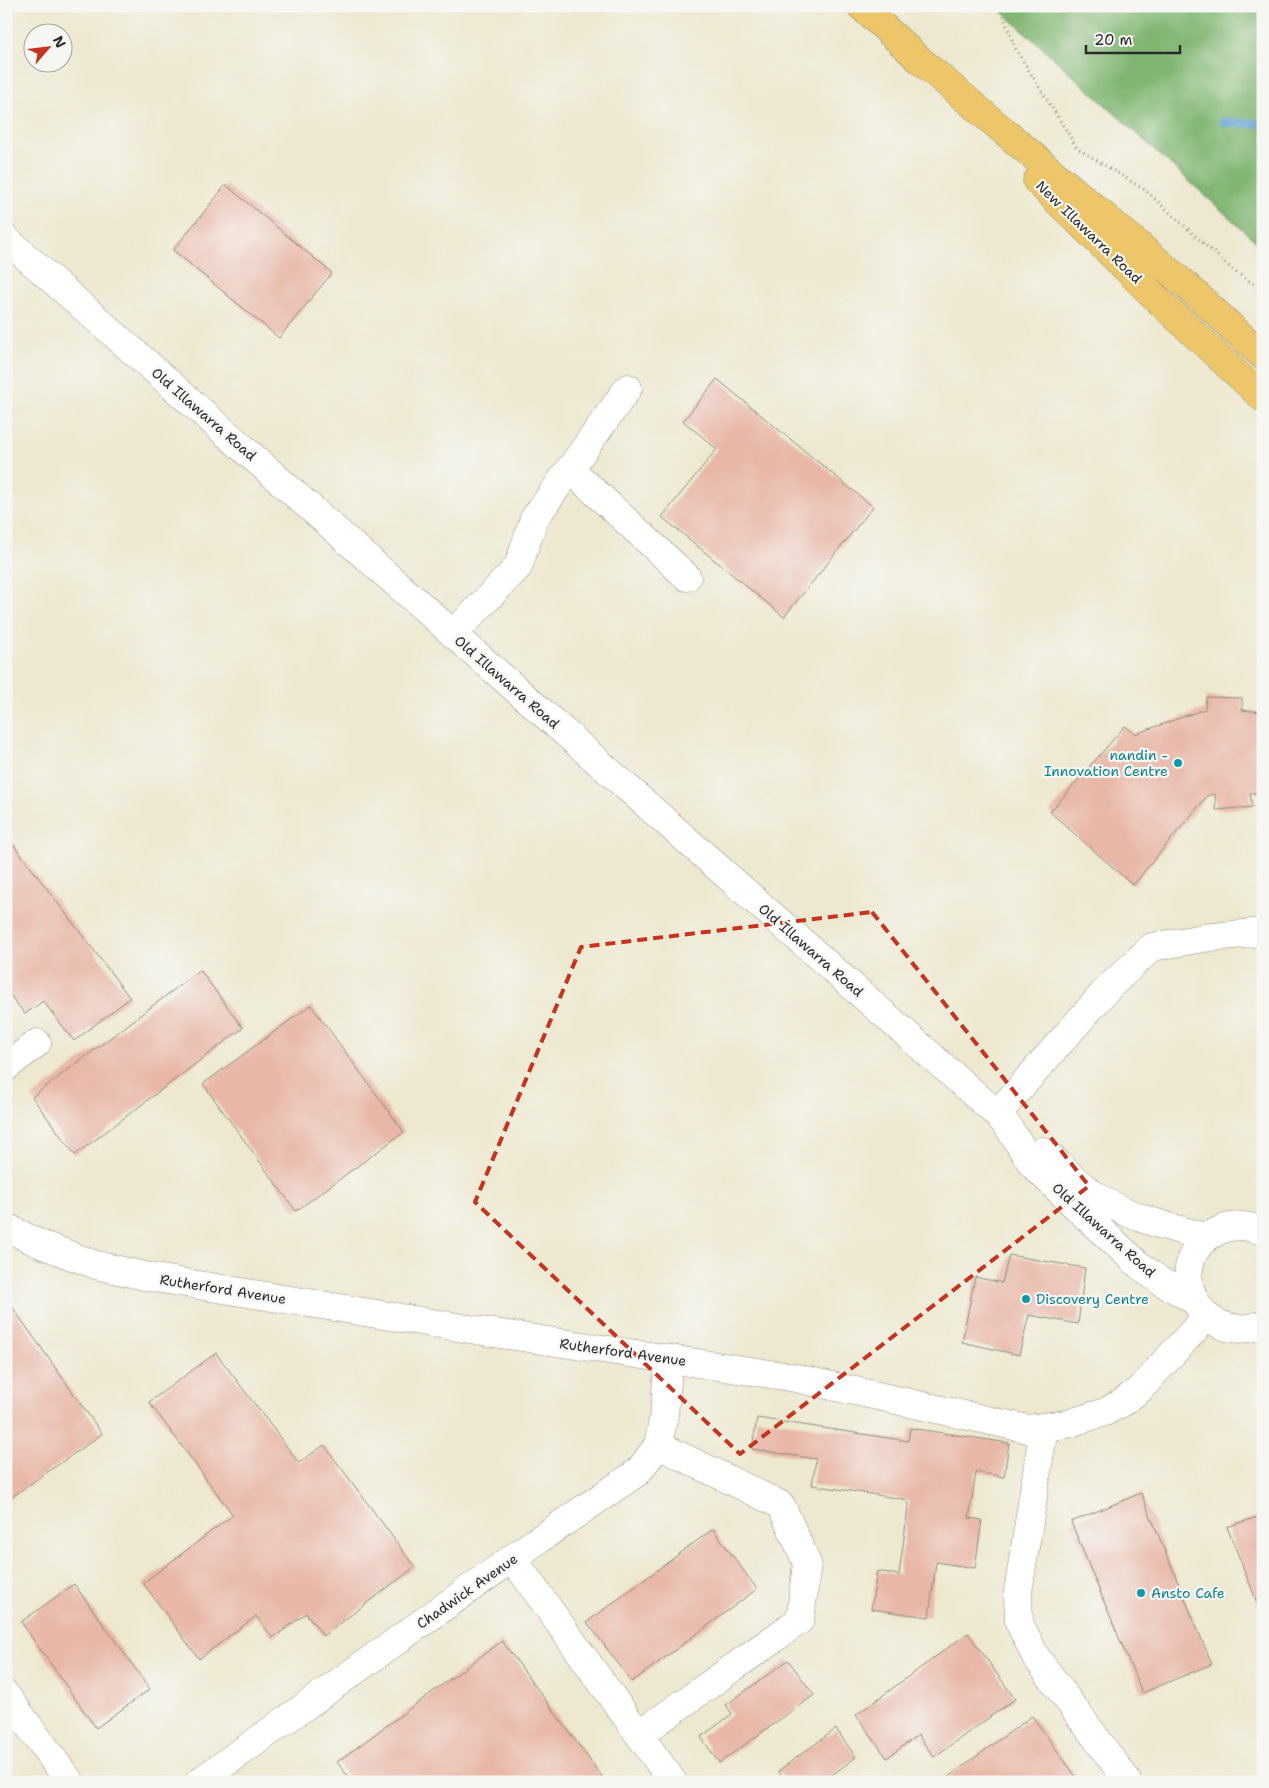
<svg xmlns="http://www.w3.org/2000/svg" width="1269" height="1788" font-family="'Shantell Sans',sans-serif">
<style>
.forest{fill:#80b671;stroke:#56704e}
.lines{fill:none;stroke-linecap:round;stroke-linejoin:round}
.stream{stroke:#60a0d3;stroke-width:9}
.building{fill:#e8b7a7}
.minor-casing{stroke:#8c8a7d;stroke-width:29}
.highway-casing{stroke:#8c8a7d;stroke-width:29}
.path{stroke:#8c8a7d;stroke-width:3;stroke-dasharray:1 4;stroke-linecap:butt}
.minor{stroke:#fff;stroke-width:28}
.highway{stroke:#ecc669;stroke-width:28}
.marked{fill:none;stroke:#c8321e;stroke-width:4;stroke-dasharray:10 6;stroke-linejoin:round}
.culture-dot{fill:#0f9aa8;stroke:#f6f6f2;stroke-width:2}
.labels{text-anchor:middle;stroke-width:4.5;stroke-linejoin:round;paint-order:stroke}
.street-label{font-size:14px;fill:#2b2b2b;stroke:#f6f6f2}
.culture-label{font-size:14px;fill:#0d838f;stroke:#f6f6f2;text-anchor:start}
</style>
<rect width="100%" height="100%" fill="#f6f6f2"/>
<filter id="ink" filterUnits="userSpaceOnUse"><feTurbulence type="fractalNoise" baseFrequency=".02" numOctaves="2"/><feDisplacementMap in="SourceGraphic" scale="10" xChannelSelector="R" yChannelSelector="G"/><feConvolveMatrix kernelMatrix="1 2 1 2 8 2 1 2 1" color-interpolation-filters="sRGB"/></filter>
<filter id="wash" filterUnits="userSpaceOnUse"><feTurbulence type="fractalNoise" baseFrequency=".0096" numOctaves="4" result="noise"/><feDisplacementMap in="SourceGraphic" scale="20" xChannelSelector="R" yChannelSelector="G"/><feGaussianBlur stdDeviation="1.12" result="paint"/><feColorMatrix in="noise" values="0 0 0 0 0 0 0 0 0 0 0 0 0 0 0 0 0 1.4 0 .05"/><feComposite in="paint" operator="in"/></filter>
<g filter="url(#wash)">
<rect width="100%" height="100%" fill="#ede8cf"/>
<path class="forest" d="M996 6H1263V248Z"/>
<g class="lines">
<path class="stream" d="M1224 122 1263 124"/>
</g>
<g id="blocks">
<g class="building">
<path d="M226 185 332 273 279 338 173 250Z"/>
<path d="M717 379 873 507 784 617 662 517 717 449 683 421Z"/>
<path d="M1206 697 1242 698V710L1263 712V798L1258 793H1250L1252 807 1216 810 1215 794 1207 796 1133 885 1050 812 1125 726 1135 734 1205 709Z"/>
<path d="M6 835 130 998 74 1041 43 1001 25 1014 6 990Z"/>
<path d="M200 970 243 1028 75 1155 32 1097Z"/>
<path d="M311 1005 404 1132 296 1211 203 1084Z"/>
<path d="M1009 1255 1085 1268 1078 1324 1029 1315 1019 1355 962 1342 975 1277 1002 1283Z"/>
<path d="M6 1298 102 1434 6 1501V1425L12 1421 6 1412Z"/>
<path d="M216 1353 299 1463 324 1445 415 1567 323 1636 306 1613 273 1638 256 1616 199 1659 143 1583 233 1515 149 1402Z"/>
<path d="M757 1418 908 1441 910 1428 1009 1443 1004 1477 976 1472 969 1518 982 1520 975 1568 936 1562 929 1617 871 1609 877 1571 899 1575 909 1500 812 1485 816 1459 752 1449Z"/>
<path d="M1141 1493 1212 1664 1142 1693 1071 1522Z"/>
<path d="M1263 1515V1617L1227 1527Z"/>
<path d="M713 1529 757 1589 632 1682 587 1622Z"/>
<path d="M74 1584 150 1689 96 1728 21 1622Z"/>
<path d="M968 1633 1015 1699 934 1757 918 1735 887 1758 856 1715Z"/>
<path d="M502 1641 606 1782H352L337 1762Z"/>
<path d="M788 1660 814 1695 719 1763 701 1737 732 1714 726 1705Z"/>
<path d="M1032 1716 1080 1782H941Z"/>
<path d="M836 1729 856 1757 823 1782H786L778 1771Z"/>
</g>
</g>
</g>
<g filter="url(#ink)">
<use href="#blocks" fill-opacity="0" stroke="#8c8a7d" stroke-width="1"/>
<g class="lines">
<defs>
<g id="minor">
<path d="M6 239 997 1114 1007 1125 1032 1164 1094 1224 1139 1265 1160 1281 1194 1300"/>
<path d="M570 469 687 577"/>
<path d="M453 634 518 567 534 519 628 388"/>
<path d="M6 1067 37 1043"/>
<path d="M997 1114 1109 987 1152 947 1203 938 1263 932"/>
<path d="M1043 1151C1060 1164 1075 1182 1093 1194 1127 1217 1168 1227 1207 1237"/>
<path d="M6 1227 38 1243 96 1265 149 1277 494 1333 791 1377 1028 1429 1067 1424 1105 1412 1122 1403 1140 1389 1206 1317"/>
<path d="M1263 1231C1248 1225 1233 1224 1218 1231 1158 1259 1198 1350 1263 1324"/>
<path d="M1044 1427 1018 1592 1019 1622 1036 1657 1124 1776 1127 1782"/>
<path d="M513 1559 673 1782"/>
<path d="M6 1695 70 1782"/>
<path d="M640 1734 800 1620 807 1563 781 1505 658 1445"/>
<path d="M199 1782 535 1542 638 1472 658 1445 664 1415 669 1359"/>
</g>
<g id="highway">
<path d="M861 6 921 61 1188 287 1263 356"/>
<path d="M1037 181 1161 303 1263 398"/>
</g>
</defs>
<use href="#minor" class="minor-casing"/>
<use href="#highway" class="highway-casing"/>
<path class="path" d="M1000 6 1015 48 1077 148 1145 190 1234 271 1263 290"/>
<use href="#minor" class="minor"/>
<use href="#highway" class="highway"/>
</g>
</g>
<path class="marked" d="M872 912 1089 1186 740 1454 475 1202 581 947Z"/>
<g class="culture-dot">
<circle cx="1178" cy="763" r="5"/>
<circle cx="1026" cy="1299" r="5"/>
<circle cx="1141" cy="1593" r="5"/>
</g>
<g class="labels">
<g class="street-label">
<text transform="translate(1089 232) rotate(44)" y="5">New Illawarra Road</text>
<text transform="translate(204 414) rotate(41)" y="5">Old Illawarra Road</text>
<text transform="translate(507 682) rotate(41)" y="5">Old Illawarra Road</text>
<text transform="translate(811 950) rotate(41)" y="5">Old Illawarra Road</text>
<text transform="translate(1104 1230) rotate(42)" y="5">Old Illawarra Road</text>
<text transform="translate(223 1289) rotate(9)" y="5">Rutherford Avenue</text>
<text transform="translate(623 1352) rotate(8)" y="5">Rutherford Avenue</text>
<text transform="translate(467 1591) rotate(-35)" y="5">Chadwick Avenue</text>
</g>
<g class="culture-label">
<text x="1168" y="760" text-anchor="end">nandin -<tspan x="1168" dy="16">Innovation Centre</tspan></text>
<text x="1036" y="1304">Discovery Centre</text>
<text x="1151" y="1598">Ansto Cafe</text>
</g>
</g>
<rect width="1269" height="1788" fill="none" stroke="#f6f6f2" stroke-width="25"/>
<g transform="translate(48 48) rotate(62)"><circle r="24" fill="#f6f6f2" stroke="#a5a5a2"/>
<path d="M0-4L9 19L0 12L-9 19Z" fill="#c8321e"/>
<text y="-8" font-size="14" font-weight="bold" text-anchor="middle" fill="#2b2b2b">N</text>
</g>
<path d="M1086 45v8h94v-8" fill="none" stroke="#2b2b2b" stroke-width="2.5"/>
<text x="1094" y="45" font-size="15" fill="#2b2b2b" stroke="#f6f6f2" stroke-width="4" paint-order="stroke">20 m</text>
</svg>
